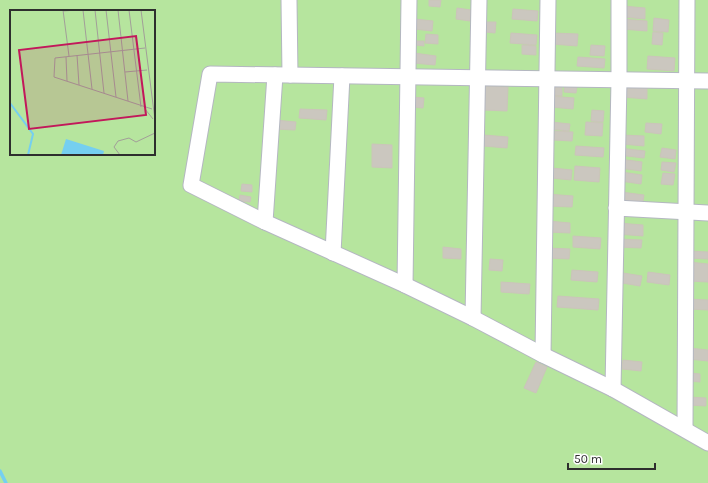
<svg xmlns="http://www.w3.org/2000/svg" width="708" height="483" font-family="Karla,sans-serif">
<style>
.green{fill:#b6e59e;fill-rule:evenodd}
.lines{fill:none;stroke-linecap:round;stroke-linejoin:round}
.stream{stroke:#75cff0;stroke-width:3.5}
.building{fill:#cbc7bf;stroke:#cbc5ba}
.minor-casing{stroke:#b4b7c1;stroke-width:17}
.minor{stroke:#fff;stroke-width:15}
.inset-river{fill:none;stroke:#75cff0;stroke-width:2}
.inset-road{fill:none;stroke:#a29e99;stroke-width:1}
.view{fill:#c2185b;fill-opacity:0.15;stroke:#c2185b;stroke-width:2}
.inset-edge{fill:none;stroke:#2e2e2e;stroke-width:2}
</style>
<rect width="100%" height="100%" fill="#efe9e1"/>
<path class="green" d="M0 0H708V483H0ZM11 11H154V154H11Z"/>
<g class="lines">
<path class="stream" d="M0 471 6 483"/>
</g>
<g class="building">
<path d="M429 0H441L440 7 429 6Z"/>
<path d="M623 6 645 8V19L622 17Z"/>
<path d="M457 8 471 10 470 21 456 19Z"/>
<path d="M513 9 538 11 537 21 512 19Z"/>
<path d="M654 18 669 20 668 32 653 31Z"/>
<path d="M415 19 433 21 432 31 414 29Z"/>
<path d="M622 19 647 21V31L621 29Z"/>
<path d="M486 22H496L495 33 485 32Z"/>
<path d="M653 32 663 33 662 45 652 44Z"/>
<path d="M511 33 537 35 536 45 510 43Z"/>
<path d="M553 33 578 34 577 46 552 44Z"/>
<path d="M426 34 438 35V44L425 43Z"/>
<path d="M417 41H424V46L416 45Z"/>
<path d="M522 45 536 46V55L522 54Z"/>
<path d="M591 45 605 46 604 56 590 55Z"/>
<path d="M414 53 436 56 435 65 413 63Z"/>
<path d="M648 56 675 58 674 71 647 69Z"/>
<path d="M578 57 605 59 604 68 577 66Z"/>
<path d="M565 85 577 86 576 93 564 92Z"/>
<path d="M484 86 508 87 507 111 483 110Z"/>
<path d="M552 86H562V96L552 95Z"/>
<path d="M623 86 647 87V99L622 97Z"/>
<path d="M551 96 574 98 573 109 551 107Z"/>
<path d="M411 97 424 98 423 108 411 107Z"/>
<path d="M300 109 327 110 326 120 299 118Z"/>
<path d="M592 110 604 111 603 122 591 121Z"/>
<path d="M275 120 296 122 295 130 274 129Z"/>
<path d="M551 122 570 124 569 131 550 129Z"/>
<path d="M586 122 603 123 602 136 585 135Z"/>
<path d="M646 123 662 124 661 134 645 132Z"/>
<path d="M555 131 573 132 572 141 554 140Z"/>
<path d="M484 135 508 137 507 148 483 146Z"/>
<path d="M622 135 644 136V146L622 144Z"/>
<path d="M372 144 392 145V168L372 167Z"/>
<path d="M576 146 604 148 603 157 575 155Z"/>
<path d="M619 148 645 151 644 158 618 155Z"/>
<path d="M662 148 676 150 675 159 660 157Z"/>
<path d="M620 159 642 162 641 171 619 168Z"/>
<path d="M662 162 676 163 674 172 661 170Z"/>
<path d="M575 166 600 168 599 182 574 180Z"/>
<path d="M552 168 572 170 571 180 551 178Z"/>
<path d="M621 172 642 175 641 184 620 181Z"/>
<path d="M663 173 675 174 673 185 661 184Z"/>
<path d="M242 184 252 185V192L241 191Z"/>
<path d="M621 192 644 195 642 207 620 204Z"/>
<path d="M547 194 573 196 572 207 546 206Z"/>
<path d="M240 195 251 197 250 202 239 201Z"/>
<path d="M548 221 570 223V233L547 232Z"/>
<path d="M618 223 643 225V236L617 234Z"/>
<path d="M573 236 601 238 600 249 573 247Z"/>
<path d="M618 239 642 240 641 248 617 247Z"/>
<path d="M443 247 461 249V259L443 258Z"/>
<path d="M548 248 570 249 569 259 547 258Z"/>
<path d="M689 251 708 252V259L688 258Z"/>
<path d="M490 259 503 260 502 271 489 270Z"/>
<path d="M689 262 708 264V282L688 281Z"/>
<path d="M572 270 598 272 597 282 571 280Z"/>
<path d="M617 272 642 276 640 286 616 282Z"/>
<path d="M648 272 670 275 669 285 647 282Z"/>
<path d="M501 282 530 284 529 294 501 292Z"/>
<path d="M558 296 599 299 598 310 557 307Z"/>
<path d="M688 299 708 300V310L688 309Z"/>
<path d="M689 348 708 350V361L688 359Z"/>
<path d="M623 360 642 362 641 371 622 369Z"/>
<path d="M536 362 547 367 536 393 524 388Z"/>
<path d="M690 373 700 374V382L689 381Z"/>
<path d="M689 397 706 398V406L688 405Z"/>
</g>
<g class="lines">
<defs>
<g id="minor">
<path d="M289 0 290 75"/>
<path d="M708 81 210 74 191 185 265 222 405 285 473 318 543 355 613 389 708 443"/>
<path d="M616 208 708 213"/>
<path d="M265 222 275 75"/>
<path d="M333 253 342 76"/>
<path d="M405 285 409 0"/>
<path d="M473 318 479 0"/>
<path d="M543 355 548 0"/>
<path d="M613 389 619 80V0"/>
<path d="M685 429 687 0"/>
</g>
</defs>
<use href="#minor" class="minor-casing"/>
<use href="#minor" class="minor"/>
</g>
<g transform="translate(10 10)">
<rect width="145" height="145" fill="#efe9e1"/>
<path d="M0 0H145V145H0Z" fill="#b6e59e"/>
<path d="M56 129 94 141 93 145H51Z" fill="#75cff0"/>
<path class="inset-river" d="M0 93 23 124 18 145"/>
<path class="inset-road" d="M53 0 59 46M73 0 82 79M85 0 94 83M96 0 106 87M108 0 118 91M119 0 131 97M131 0 145 110M53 1 67 0M135 38 45 48 44 67 142 99M67 45 69 75M56 47 57 71M115 62 137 60M135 99 143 109M110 145 104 137 108 131 119 128 126 132 145 123"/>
<path class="view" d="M126 26 136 105 19 119 9 40Z"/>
<rect width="145" height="145" class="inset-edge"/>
</g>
<path d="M568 463v6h87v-6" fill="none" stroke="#2e2e2e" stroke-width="2"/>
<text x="574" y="463" font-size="12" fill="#2e2e2e" stroke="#ffffff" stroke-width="3" paint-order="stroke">50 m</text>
</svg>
